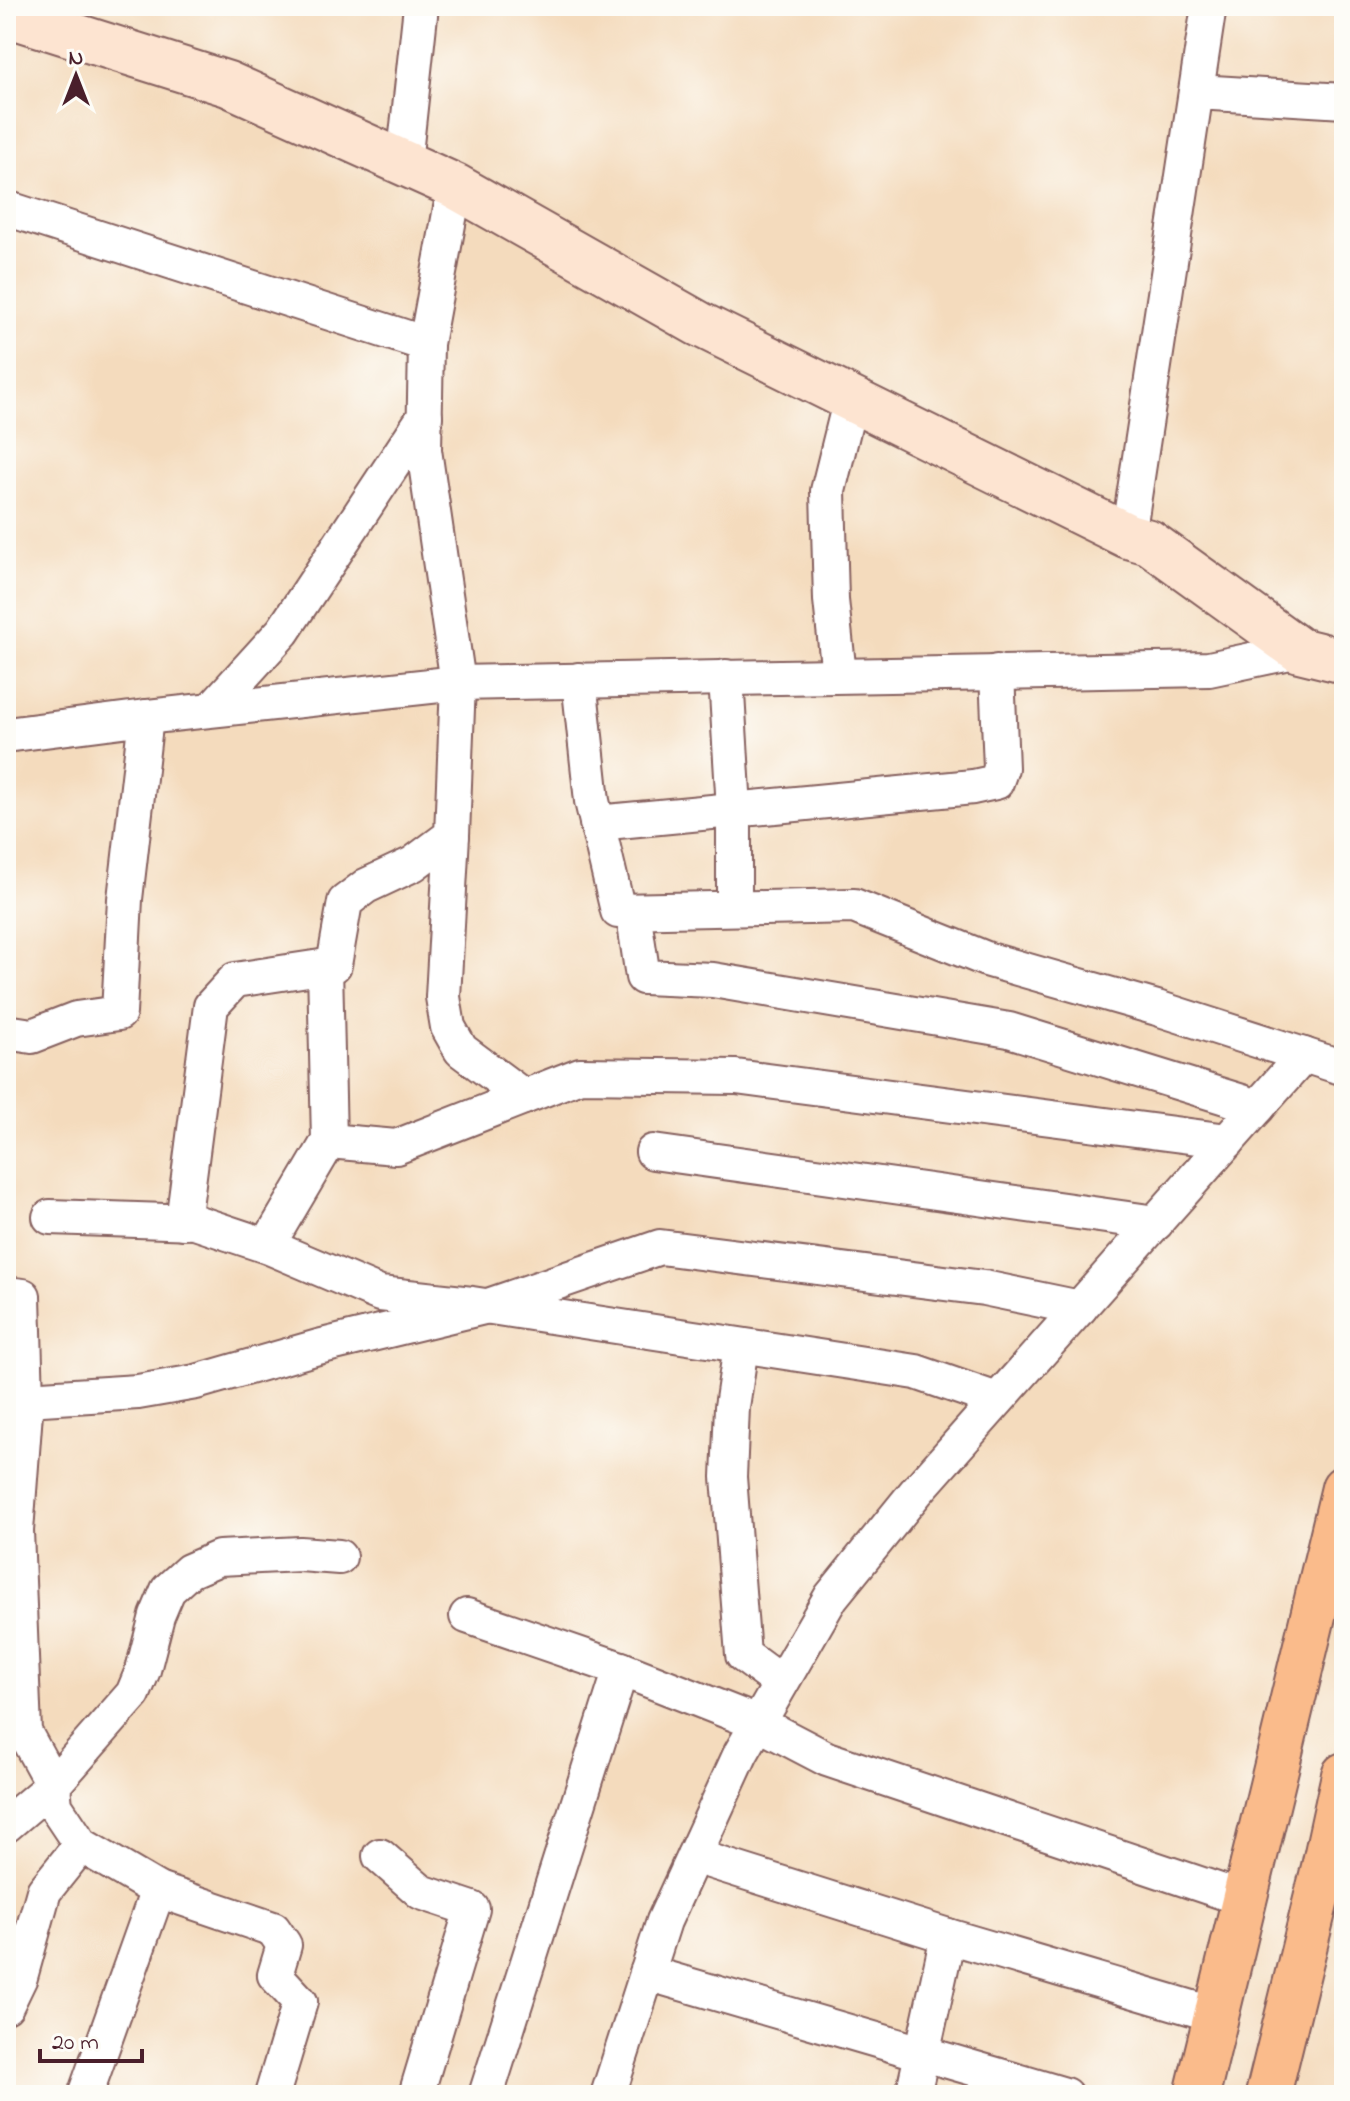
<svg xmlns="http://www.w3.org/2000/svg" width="1350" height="2101" font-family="'Indie Flower',sans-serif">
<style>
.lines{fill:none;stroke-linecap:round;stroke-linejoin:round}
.street-casing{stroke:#86615e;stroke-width:38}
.secondary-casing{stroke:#86615e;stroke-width:48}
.highway-casing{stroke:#86615e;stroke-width:48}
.street{stroke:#fff;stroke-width:34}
.secondary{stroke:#fde4d1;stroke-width:44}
.highway{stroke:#fabb8b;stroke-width:44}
</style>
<rect width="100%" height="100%" fill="#fdfcf7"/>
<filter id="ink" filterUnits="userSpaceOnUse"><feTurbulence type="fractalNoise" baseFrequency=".0125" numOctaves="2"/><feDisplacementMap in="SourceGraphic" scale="16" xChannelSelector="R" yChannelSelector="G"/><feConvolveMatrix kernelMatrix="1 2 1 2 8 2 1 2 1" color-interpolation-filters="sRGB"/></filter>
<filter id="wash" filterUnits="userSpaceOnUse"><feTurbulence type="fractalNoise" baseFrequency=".006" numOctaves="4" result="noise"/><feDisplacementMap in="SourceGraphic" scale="32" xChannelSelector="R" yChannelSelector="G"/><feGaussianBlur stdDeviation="1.8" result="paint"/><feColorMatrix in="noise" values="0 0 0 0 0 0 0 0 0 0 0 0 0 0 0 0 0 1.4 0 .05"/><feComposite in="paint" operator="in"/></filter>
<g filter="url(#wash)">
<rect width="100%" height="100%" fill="#f4dbbd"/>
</g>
<g filter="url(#ink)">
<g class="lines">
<defs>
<g id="street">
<path d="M1197 92 1344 101"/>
<path d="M404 163 421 6"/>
<path d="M6 208 426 344"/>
<path d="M1128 536 1209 6"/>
<path d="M839 675 831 600 828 491 851 398"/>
<path d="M726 677 734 809V907"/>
<path d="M579 680 592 801 618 911 854 906 986 959 1157 1008 1344 1068"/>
<path d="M212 709 283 631 425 416"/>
<path d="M6 735 146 717 458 683 1209 669 1299 650"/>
<path d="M597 823 973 787 996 782 1001 768 997 672"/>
<path d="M452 835 443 997 448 1027 461 1050 524 1097"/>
<path d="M633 911 643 977 713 980 1009 1030 1258 1107"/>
<path d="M325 966 329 1141"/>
<path d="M6 1032 32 1036 76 1019 119 1013 125 899 146 717"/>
<path d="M653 1152 1156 1223"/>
<path d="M50 1217 195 1222 267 1246 380 1294 472 1304 916 1372 997 1400"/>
<path d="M183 1222 211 1006 235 980 334 965 345 902 366 886 413 864 452 835 458 683 424 450 426 344 455 186"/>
<path d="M267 1246 329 1141 396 1147 580 1075 736 1077 1228 1141"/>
<path d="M6 1294 23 1296 26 1399 16 1531 24 1732 53 1785 6 1825"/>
<path d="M741 1346 732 1407 729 1477 743 1655 781 1683"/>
<path d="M26 1399 138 1392 196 1382 318 1347 488 1306 660 1247 984 1288 1080 1308"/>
<path d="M467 1616 621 1669 758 1723 827 1759 1244 1899"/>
<path d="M81 1845 55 1806 53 1785 133 1694 143 1670 157 1616 168 1590 189 1571 219 1558 300 1554 339 1557"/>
<path d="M380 1856 421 1892 472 1909 416 2095"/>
<path d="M694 1856 948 1936 1216 2015"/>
<path d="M647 1973 1065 2095"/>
<path d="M6 2006 20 1977 44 1891 81 1845 158 1890 273 1929 284 1945 275 1975 300 2002 272 2095"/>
<path d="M85 2095 158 1890"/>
<path d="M486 2095 621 1669"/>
<path d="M608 2095 664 1921 741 1753 831 1597 916 1492 1304 1055"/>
<path d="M913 2095 948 1936"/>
</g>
<path id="secondary" d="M6 14 228 84 455 186 699 324 1128 536 1149 542 1299 650 1344 661"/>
<g id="highway">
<path d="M1197 2095 1344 1488"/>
<path d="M1268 2095 1324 1867 1344 1775"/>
</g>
</defs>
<use href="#street" class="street-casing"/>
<use href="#secondary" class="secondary-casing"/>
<use href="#highway" class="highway-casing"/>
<use href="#street" class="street"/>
<use href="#secondary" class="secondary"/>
<use href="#highway" class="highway"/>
</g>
</g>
<rect width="1350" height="2101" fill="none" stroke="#fdfcf7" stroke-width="32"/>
<g transform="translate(76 76)" stroke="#fdfcf7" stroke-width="6" paint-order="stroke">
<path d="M0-6L14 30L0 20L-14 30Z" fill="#4a1f2b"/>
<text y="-12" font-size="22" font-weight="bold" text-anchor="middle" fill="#4a1f2b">N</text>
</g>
<path d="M40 2049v12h102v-12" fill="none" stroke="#4a1f2b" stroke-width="4"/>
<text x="52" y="2049" font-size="24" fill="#4a1f2b" stroke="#fdfcf7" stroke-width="6" paint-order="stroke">20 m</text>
</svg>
